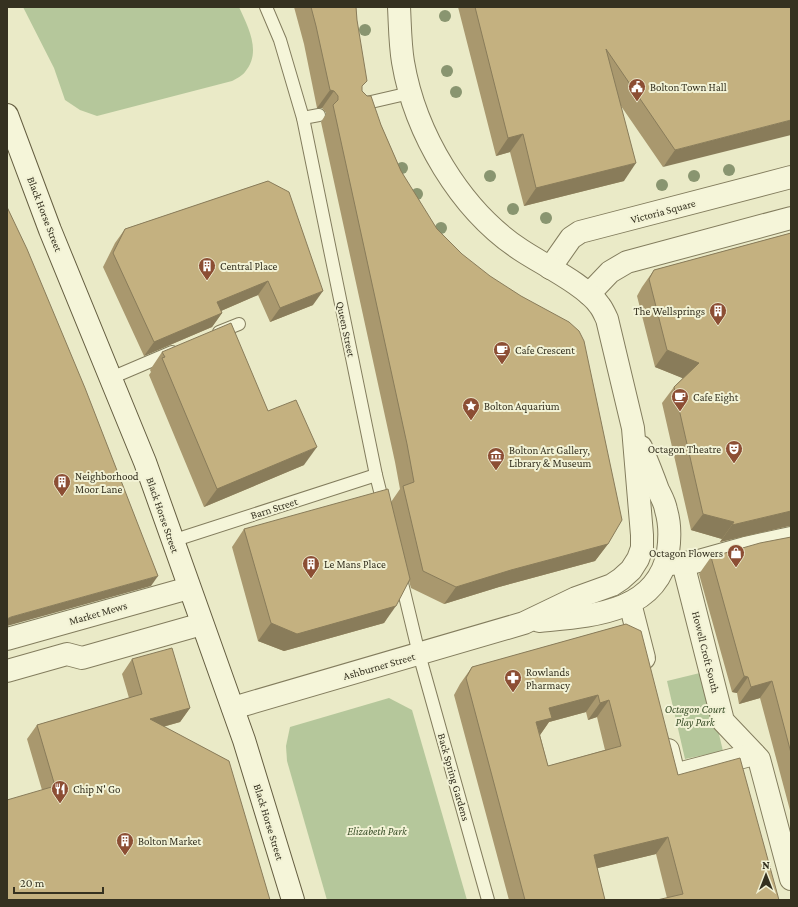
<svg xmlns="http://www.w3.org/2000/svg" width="798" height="907" font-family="'Crimson Pro',serif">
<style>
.green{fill:#b5c79b}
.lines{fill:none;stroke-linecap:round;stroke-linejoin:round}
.lane-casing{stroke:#837d5e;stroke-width:14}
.street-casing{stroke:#837d5e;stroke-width:24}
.secondary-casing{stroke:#655e41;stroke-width:24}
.lane{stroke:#f5f5d9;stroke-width:12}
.street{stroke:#f5f5d9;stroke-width:22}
.secondary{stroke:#f5f5d9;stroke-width:22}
.tree{fill:#899570}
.wall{fill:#a9986e;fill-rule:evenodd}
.shaded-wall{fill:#897c5a}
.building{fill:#c4b180;stroke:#897c5a;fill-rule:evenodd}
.labels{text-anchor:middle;stroke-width:4;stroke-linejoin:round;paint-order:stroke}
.poi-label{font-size:11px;fill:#353120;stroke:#f2f2d5;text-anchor:start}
.street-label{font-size:11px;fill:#353120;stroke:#f2f2d5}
.park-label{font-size:11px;font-style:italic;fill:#3a4f29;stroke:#f2f2d5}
</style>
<rect width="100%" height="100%" fill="#eaeac7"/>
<g class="green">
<path d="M23 7H239C248 27 262 52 245 72 242 76 236 79 232 81L97 116 80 110 65 100 54 68Z"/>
<path d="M704 672 723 751 685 759 667 681Z"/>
<path d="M389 698 412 710 467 900H327L287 761 286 746 290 727Z"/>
</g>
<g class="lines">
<defs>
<g id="lane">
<path d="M266 7 280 40 303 118 376 475 384 507"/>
<path d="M358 105 410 93"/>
<path d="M303 118 319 115"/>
<path d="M219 332 239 324"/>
<path d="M111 378 172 352"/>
<path d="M172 541 376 475"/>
<path d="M400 575 419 654 488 900"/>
</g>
<g id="street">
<path d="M550 268 571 238 580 232 791 177"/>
<path d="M589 294 610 272 627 262 791 218"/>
<path d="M683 563 723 721 759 759 791 879"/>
<path d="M669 564 695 562 745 548 791 538"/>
<path d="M630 603 644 658"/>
<path d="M539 621C589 616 657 614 668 552 670 538 670 523 666 510 665 503 661 496 658 490 653 476 647 461 641 447"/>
<path d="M7 639 189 588"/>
<path d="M7 671 67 654 82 658 202 624"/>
<path d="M233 708 524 623 576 598 612 585 621 579 631 570 638 559 642 548V535L633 428 607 319C605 315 603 310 600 306 587 286 542 264 521 250 460 210 415 133 403 62 400 44 400 25 399 7"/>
<path d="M668 750 674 775 754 754"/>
</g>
<path id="secondary" d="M7 115 50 230 145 462 244 740 293 900"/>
</defs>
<use href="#lane" class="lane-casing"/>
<use href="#street" class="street-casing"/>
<use href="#secondary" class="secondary-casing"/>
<use href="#lane" class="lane"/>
<use href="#street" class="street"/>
<use href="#secondary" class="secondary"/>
</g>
<g class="tree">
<circle cx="445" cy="16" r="6"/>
<circle cx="365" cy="30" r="6"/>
<circle cx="447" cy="71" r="6"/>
<circle cx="456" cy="92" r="6"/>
<circle cx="402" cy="168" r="6"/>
<circle cx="729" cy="170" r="6"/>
<circle cx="490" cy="176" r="6"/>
<circle cx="694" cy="176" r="6"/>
<circle cx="662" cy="185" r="6"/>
<circle cx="417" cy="194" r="6"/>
<circle cx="513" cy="209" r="6"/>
<circle cx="546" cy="218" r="6"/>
<circle cx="441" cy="228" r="6"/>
</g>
<g class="wall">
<path d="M294 7H356L362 91 381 125 401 171 608 544 595 561 499 587 444 604 411 588 409 581 384 623 284 651 258 641 232 547 244 529 391 502 400 489 395 462 321 122 326 114V113L322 108H317L304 44Z"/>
<path d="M458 7H791L663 167 621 106 624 181 524 206 510 152 496 156Z"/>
<path d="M268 181 313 305 270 322 258 295 221 311 222 313 212 327 144 356 103 267 115 243 125 229Z"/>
<path d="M791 233V526H789L720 542 722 539 691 530 662 403 674 387 683 378 655 367 637 296 642 287 654 270Z"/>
<path d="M162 352 268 411 304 465 204 507 149 375 151 372 150 370Z"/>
<path d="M791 537V814L760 698 739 704 737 693 732 692 699 574 711 557Z"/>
<path d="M626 624 678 775 779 900 667 898 656 854 597 868 605 900H509L454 695 460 684 472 667ZM586 712 588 720 597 717 605 750 548 766 540 735 549 722Z"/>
<path d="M132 659 190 708 180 722 163 727 229 761 42 790 27 739 37 725 129 698 122 674Z"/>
</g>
<g class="shaded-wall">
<path d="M330 90 334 91 322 108H317Z"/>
<path d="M791 120V135L663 167 675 150Z"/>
<path d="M523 134 510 152 496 156 508 138Z"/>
<path d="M636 163 624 181 524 206 536 188Z"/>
<path d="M268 281 258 295 207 317 217 302Z"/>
<path d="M323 291 313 305 270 322 280 308Z"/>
<path d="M222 313 212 327 144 356 154 342Z"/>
<path d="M667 350 699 363 687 380 655 367Z"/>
<path d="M317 447 304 465 204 507 217 489Z"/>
<path d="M791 511V526H789L720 542 732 525Z"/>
<path d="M703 514 734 522 722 539 691 530Z"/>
<path d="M608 544 595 561 499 587 444 604 456 587 511 570Z"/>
<path d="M158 576 151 586 7 626V619L11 617Z"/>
<path d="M396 606 384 623 284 651 258 641 271 623Z"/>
<path d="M744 676 748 677 737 693 732 692Z"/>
<path d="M772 681 760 698 739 704 751 687Z"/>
<path d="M598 695 586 712 549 722 540 735 536 722 549 708Z"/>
<path d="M609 700 597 717 588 720 600 703Z"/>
<path d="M190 708 180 722 140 733 150 719Z"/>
<path d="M668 837 656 854 582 872 594 855Z"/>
</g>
<g class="building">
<path d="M311 7H356L357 20 367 81 362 86V91L367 96H371L381 125 401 171 437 229 462 254 490 276 521 296 569 322 579 331 584 341 622 520 608 544 511 570 456 587 423 571 403 486 414 482 407 444 333 105 338 100V96L334 91 330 90 316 26Z"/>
<path d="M475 7H791V120L675 150 606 49 636 163 536 188 523 134 508 138Z"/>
<path d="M268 181 289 192 323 291 280 308 268 281 217 302 222 313 154 342 113 253 125 229Z"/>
<path d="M7 207 27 249 85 388 158 576 11 617 7 619Z"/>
<path d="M791 233V511L732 525 734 522 703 514 674 387 699 363 667 350 649 279 654 270Z"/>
<path d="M231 323 268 411 296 400 317 447 217 489 162 358 165 357 162 352Z"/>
<path d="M388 489 410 579 396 606 297 634 271 623 244 529Z"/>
<path d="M791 537V753L772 681 751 687 748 677 744 676 711 557 760 543Z"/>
<path d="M626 624 641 631 678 775 740 758 779 900H657L683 894 668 837 594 855 605 900H525L466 678 472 667ZM598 695 600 703 609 700 621 746 548 766 536 722 552 718 549 708Z"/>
<path d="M172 648 190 708 150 719 229 761 270 900H7V800L55 786 37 725 142 694 132 659Z"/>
</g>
<defs>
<symbol id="civic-pin" viewBox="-11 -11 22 30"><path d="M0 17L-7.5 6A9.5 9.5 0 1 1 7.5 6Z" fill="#8c4e34" stroke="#f2f2d5"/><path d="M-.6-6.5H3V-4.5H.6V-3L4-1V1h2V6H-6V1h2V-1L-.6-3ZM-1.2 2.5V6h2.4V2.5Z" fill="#fff"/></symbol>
<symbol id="building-pin" viewBox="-11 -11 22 30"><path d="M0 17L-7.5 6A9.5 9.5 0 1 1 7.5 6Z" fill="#8c4e34" stroke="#f2f2d5"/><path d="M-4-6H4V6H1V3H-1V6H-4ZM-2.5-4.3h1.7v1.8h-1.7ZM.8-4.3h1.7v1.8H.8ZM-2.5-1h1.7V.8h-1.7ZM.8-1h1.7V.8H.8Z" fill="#fff"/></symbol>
<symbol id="cafe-pin" viewBox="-11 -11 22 30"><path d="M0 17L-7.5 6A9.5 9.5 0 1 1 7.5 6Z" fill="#8c4e34" stroke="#f2f2d5"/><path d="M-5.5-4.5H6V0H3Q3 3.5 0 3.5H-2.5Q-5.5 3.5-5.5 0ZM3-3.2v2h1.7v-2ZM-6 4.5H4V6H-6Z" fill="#fff"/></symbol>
<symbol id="sight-pin" viewBox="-11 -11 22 30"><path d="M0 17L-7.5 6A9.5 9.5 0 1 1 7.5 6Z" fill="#8c4e34" stroke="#f2f2d5"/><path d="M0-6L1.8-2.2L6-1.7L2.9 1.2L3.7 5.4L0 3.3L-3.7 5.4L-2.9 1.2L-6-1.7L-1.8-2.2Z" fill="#fff"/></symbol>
<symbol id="theatre-pin" viewBox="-11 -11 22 30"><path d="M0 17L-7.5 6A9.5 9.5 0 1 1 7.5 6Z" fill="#8c4e34" stroke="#f2f2d5"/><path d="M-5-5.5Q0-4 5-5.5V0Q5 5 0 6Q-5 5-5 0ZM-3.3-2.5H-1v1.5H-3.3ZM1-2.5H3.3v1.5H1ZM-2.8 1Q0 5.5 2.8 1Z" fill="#fff"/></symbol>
<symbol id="museum-pin" viewBox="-11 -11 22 30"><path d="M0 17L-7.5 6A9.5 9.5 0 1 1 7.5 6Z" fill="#8c4e34" stroke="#f2f2d5"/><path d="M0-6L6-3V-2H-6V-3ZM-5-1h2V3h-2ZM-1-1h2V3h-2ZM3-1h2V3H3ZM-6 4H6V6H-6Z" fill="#fff"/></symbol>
<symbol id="shop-pin" viewBox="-11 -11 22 30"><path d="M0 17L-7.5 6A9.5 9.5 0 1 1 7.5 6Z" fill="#8c4e34" stroke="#f2f2d5"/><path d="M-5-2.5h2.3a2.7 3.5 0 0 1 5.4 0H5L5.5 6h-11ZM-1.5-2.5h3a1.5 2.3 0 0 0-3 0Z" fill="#fff"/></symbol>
<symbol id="pharmacy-pin" viewBox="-11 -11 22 30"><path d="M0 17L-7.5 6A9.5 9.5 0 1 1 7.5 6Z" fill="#8c4e34" stroke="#f2f2d5"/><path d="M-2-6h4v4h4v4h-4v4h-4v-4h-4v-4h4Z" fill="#fff"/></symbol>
<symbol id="restaurant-pin" viewBox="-11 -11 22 30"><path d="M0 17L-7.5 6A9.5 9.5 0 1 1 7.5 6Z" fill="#8c4e34" stroke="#f2f2d5"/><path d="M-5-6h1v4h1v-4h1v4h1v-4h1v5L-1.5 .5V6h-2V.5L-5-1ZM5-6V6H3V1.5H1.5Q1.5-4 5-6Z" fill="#fff"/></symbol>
</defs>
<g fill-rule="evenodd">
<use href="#civic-pin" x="627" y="77" width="20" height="27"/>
<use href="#building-pin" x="197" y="256" width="20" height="27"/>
<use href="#building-pin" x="708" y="301" width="20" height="27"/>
<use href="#cafe-pin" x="492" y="340" width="20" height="27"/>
<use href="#cafe-pin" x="670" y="387" width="20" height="27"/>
<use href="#sight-pin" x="461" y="396" width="20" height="27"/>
<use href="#theatre-pin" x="724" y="439" width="20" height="27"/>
<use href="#museum-pin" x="486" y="446" width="20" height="27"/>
<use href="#building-pin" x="52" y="472" width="20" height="27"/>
<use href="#shop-pin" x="726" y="543" width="20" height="27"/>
<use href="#building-pin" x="301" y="554" width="20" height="27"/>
<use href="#pharmacy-pin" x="503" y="668" width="20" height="27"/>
<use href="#restaurant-pin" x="50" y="779" width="20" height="27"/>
<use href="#building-pin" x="115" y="831" width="20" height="27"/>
</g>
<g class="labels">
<g class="poi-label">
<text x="650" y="91">Bolton Town Hall</text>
<text x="220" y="270">Central Place</text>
<text x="705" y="315" text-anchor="end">The Wellsprings</text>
<text x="515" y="354">Cafe Crescent</text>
<text x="693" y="401">Cafe Eight</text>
<text x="484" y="410">Bolton Aquarium</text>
<text x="721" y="453" text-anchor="end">Octagon Theatre</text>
<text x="509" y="454">Bolton Art Gallery,<tspan x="509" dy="13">Library &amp; Museum</tspan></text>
<text x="75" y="480">Neighborhood<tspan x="75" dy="13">Moor Lane</tspan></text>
<text x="723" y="557" text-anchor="end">Octagon Flowers</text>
<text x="324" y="568">Le Mans Place</text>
<text x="526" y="676">Rowlands<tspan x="526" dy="13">Pharmacy</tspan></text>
<text x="73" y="793">Chip N' Go</text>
<text x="138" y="845">Bolton Market</text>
</g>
<g class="street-label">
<text transform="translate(663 211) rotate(-15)" y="4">Victoria Square</text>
<text transform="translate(45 214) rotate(69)" y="4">Black Horse Street</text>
<text transform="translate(346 329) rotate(78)" y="4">Queen Street</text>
<text transform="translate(274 508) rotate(-18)" y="4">Barn Street</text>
<text transform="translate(163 515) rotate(71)" y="4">Black Horse Street</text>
<text transform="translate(98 613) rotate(-16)" y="4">Market Mews</text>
<text transform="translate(706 652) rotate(76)" y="4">Howell Croft South</text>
<text transform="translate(379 666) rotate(-16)" y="4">Ashburner Street</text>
<text transform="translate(454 777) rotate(74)" y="4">Back Spring Gardens</text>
<text transform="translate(269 822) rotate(73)" y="4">Black Horse Street</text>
</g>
<g class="park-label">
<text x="695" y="713">Octagon Court<tspan x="695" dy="13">Play Park</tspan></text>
<text x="377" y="835">Elizabeth Park</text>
</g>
</g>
<rect width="798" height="907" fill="none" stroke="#353120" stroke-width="16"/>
<g transform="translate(766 875)" stroke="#f2f2d5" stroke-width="3" paint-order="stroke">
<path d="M0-3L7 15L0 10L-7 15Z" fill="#353120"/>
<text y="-6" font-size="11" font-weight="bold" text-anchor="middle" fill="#353120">N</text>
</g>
<path d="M14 887v6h89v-6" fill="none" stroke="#353120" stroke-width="2"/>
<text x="20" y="887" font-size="12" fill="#353120" stroke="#f2f2d5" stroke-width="3" paint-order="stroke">20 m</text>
</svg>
